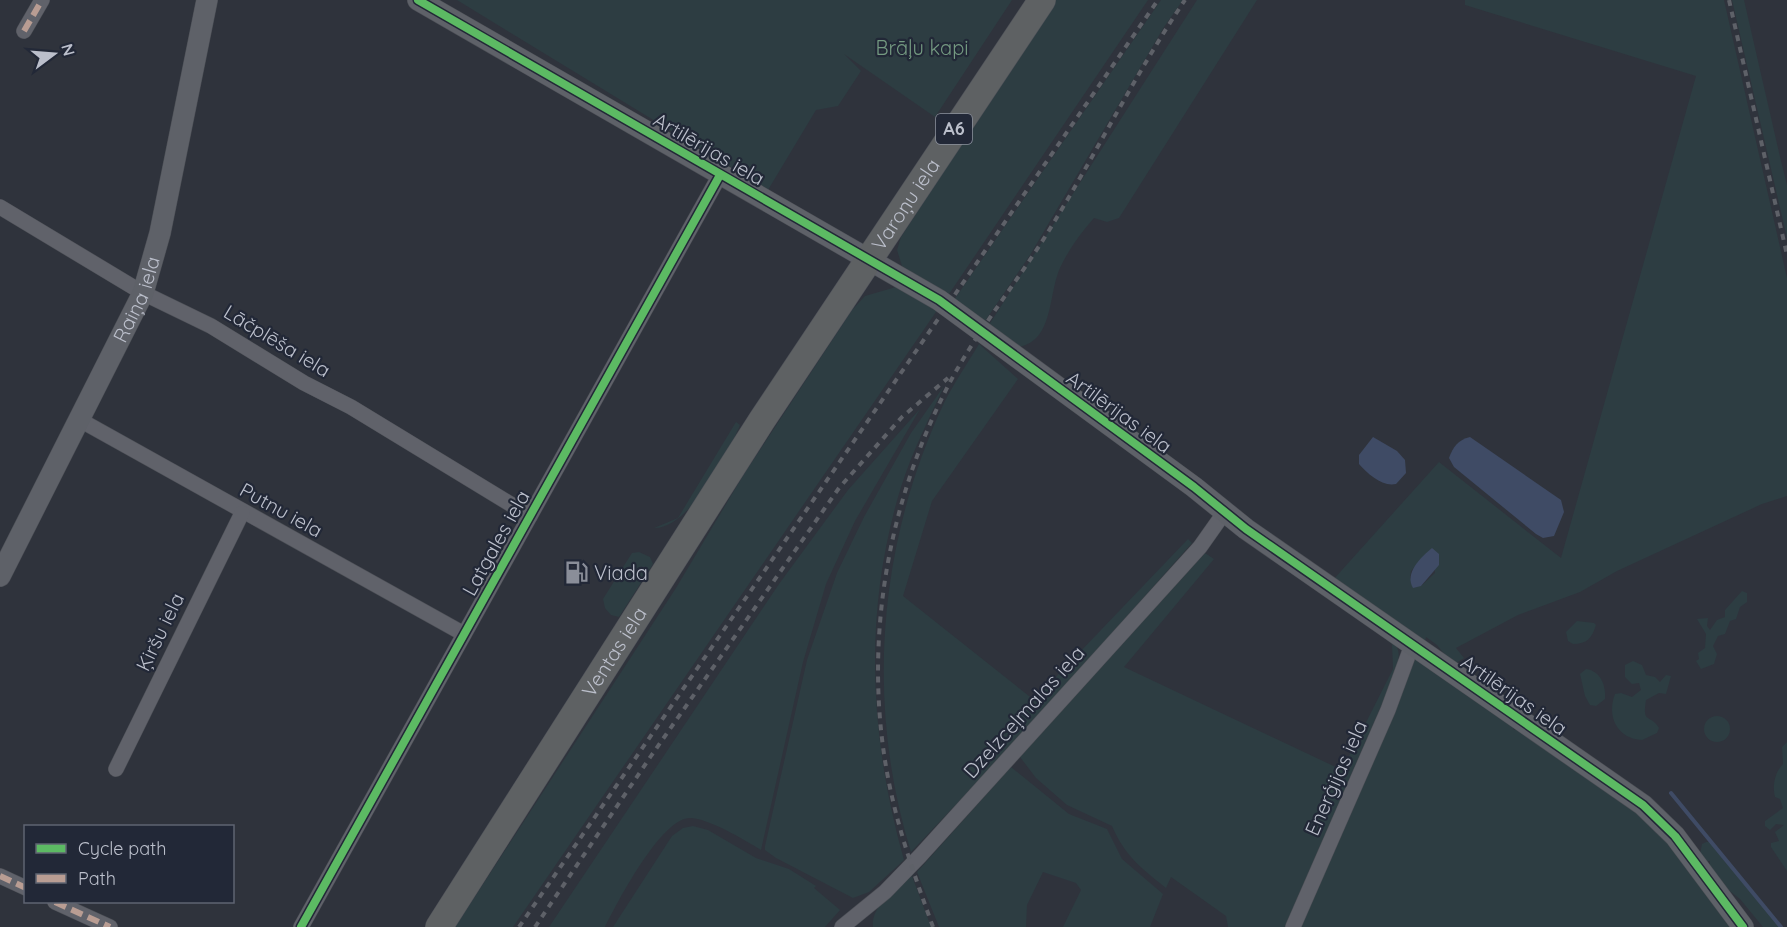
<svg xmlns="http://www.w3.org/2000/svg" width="1787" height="927" font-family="Quicksand,sans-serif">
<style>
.green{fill:#2d3d42;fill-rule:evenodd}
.water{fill:#3f4b65}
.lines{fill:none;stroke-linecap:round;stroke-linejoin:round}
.stream{stroke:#3f4b65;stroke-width:4}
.street-casing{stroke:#4b4e55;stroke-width:16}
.secondary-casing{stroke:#4b4e55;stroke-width:22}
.highway-casing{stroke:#4c4f57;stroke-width:28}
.street{stroke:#60626a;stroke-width:15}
.secondary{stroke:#5e6168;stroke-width:21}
.highway{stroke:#5e6163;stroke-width:27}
.rail{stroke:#5e6168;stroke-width:4;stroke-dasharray:6 6;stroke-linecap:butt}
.quiet{stroke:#b99d93;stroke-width:6;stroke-dasharray:12 6;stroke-linecap:butt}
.cycleway-casing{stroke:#222837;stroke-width:11}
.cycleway{stroke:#5cba63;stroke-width:8}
.labels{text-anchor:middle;stroke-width:4.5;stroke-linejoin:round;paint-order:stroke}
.shield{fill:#222837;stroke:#8d929f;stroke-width:1.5}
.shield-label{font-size:18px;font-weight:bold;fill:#bbbfcb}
.park-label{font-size:20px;fill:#749a81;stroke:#222837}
.street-label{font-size:20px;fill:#bbbfcb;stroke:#222837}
.poi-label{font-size:20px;fill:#bbbfcb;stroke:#222837;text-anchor:start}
</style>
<rect width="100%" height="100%" fill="#2f333c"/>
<g class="green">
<path d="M457 0H1012L935 117 844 54 861 71 838 106 816 110 768 190Z"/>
<path d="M1054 0H1148L947 297 902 266 897 250 901 237Z"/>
<path d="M1161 0H1183L1164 27 1030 255 983 324 954 300Z"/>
<path d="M1197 0H1257L1119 218 1107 222 1094 218C1080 234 1069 249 1060 268 1048 294 1054 344 1016 347L987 328Z"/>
<path d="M1465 0H1724L1787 278V496L1762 504 1617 571 1580 592 1518 615 1456 648 1464 658 1453 665 1437 645 1426 637 1425 641 1333 580 1439 462 1561 558 1696 76 1465 5ZM1432 548 1435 573 1421 586 1410 578 1411 571Z"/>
<path d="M1732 0H1744L1781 161 1787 185V238Z"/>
<path d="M896 287 938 309 513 927H455L676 588 744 474 852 310 865 296Z"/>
<path d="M979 344 1018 379 932 501 903 596 1034 700 1188 539 1192 543 1018 739 911 852C865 704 878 543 944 403 954 383 967 364 979 344Z"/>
<path d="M944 386C929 419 912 452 901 487 863 611 869 736 904 860L869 892 853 898 776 858 765 850V846L807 660 837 573 864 517 911 433Z"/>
<path d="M920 409 855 521 826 584 803 662 761 850C745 840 706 817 689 818 660 820 617 903 605 927H549L779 584 848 490Z"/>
<path d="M736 422 740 425C728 454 689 529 654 528L678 518Z"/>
<path d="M639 552 650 557 653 564 619 617 611 615 605 608 603 599 632 553Z"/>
<path d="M1205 553 1214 559 1124 667 1342 770 1393 669 1392 644 1388 641V635C1402 648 1400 657 1395 674L1285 927H1228L1226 916 1171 877 1166 888C1141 868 1125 856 1112 826L1067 805 1036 778 1020 757Z"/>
<path d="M1742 591 1747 593V602L1740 607 1736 619 1730 621 1725 634 1718 636 1713 646 1717 654 1714 664 1701 669 1696 661 1699 659 1698 653 1705 648 1706 634 1697 619 1708 618 1707 626 1710 630 1717 620 1725 617V610Z"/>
<path d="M1577 621 1594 623 1596 625C1592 638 1587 644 1573 644L1568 641 1566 632Z"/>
<path d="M1416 659 1511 722 1514 730H1519L1650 818 1738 927H1298L1412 663Z"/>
<path d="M1633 661 1642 665 1646 675 1655 677 1660 682 1666 675 1671 676 1666 694 1659 693 1646 700C1642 725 1650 713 1659 728L1657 733 1642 740C1618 739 1606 717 1615 694L1621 693 1632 697 1641 690 1639 683 1632 684 1625 677V665Z"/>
<path d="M1586 669C1601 671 1606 686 1605 699L1596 706 1590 705 1585 696 1580 674Z"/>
<circle cx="1717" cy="729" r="13"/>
<path d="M1787 742V871L1771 847V843L1779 841 1775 832 1784 825 1776 824 1770 830 1765 826V821L1783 808 1780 799 1775 797C1772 786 1775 772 1783 764L1782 747Z"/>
<path d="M1011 767 1069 814 1107 829 1122 859 1163 894 1150 927H1063L1081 890 1076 883 1043 872 1027 905 1026 927H939L917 872Z"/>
<path d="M693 826 708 830 756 858 789 869 816 886 814 888 840 910 825 927H613L672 836 683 828Z"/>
<path d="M1706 842H1711L1781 927H1763L1740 899 1722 885 1710 868V861H1706L1700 854 1702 844Z"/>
<path d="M912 876 931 927H873C870 906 898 888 912 876Z"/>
</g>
<g class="water">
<path d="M1373 437 1397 451 1405 460 1406 473 1396 484C1382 487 1368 474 1359 464V455Z"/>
<path d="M1470 437 1561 500 1564 512 1554 536 1543 538 1536 534 1454 467 1449 458C1453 447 1458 440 1470 437Z"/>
<path d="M1432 548 1439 554V565L1421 586 1413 588C1404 573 1421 557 1432 548Z"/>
</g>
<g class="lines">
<path class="stream" d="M1671 793 1781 927"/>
<defs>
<g id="street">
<path d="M24 31 42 0"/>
<path d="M0 207 143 293 211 326 304 383 351 407 530 516"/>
<path d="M80 420 464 634"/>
<path d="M116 769 242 513"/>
<path d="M0 876 26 888"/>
<path d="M55 902 110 927"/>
<path d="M301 927 720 175"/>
<path d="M842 927 885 892 920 856 1200 547 1224 513"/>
<path d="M1293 927 1388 710 1412 645"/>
</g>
<g id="secondary">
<path d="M418 0 939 300 1194 487 1246 529 1643 805 1675 836 1743 927"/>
<path id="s1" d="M0 576 143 293 160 233 207 0"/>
</g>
<g id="highway">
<path id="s2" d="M439 927 762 420 1042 0"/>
</g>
</defs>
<use href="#street" class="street-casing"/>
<use href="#secondary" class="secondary-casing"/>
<use href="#highway" class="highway-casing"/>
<use href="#street" class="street"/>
<use href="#secondary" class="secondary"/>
<use href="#highway" class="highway"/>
<g class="rail">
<path d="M1729 0 1787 255"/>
<path d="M519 927 1158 0"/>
<path d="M535 927 651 756 839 488 902 417 948 378"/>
<path d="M933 927C918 885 903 844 893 801 860 662 883 512 948 386 976 332 1016 284 1048 232 1095 156 1135 74 1185 0"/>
</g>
<g class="quiet">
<path d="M24 31 42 0"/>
<path d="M0 876 26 888"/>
<path d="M55 902 110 927"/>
</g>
<defs>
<g id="cycleway">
<path d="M418 0 939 300 1194 487 1246 529 1643 805 1675 836 1743 927"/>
<path d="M301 927 720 175"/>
</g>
</defs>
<use href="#cycleway" class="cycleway-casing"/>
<use href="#cycleway" class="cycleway"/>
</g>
<defs>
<symbol id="fuel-bare" viewBox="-9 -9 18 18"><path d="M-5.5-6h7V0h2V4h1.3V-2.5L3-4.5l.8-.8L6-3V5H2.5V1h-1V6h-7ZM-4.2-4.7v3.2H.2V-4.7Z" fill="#8a8e99" stroke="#222837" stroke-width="2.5" paint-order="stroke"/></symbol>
</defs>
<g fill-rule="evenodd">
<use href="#fuel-bare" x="560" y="556" width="33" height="33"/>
</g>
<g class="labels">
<rect class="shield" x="936" y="114" width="36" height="30" rx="4.5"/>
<g class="shield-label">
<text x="954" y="135">A6</text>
</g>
<g class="park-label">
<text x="922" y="55">Brāļu kapi</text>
</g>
<g class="street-label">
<text transform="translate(709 149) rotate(30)" y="7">Artilērijas iela</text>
<text dy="7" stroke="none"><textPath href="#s2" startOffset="860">Varoņu iela</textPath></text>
<text dy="7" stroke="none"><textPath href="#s1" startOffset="309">Raiņa iela</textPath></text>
<text transform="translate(277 341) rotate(31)" y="7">Lāčplēša iela</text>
<text transform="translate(1119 412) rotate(36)" y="7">Artilērijas iela</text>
<text transform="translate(281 510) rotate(29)" y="7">Putnu iela</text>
<text transform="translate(496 543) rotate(-61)" y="7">Latgales iela</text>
<text transform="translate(160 632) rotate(-64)" y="7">Ķiršu iela</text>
<text dy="7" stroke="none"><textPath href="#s2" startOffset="326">Ventas iela</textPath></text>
<text transform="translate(1514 695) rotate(35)" y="7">Artilērijas iela</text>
<text transform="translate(1024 712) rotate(-48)" y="7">Dzelzceļmalas iela</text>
<text transform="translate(1336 778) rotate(-66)" y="7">Enerģijas iela</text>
</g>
<g class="poi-label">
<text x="594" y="580">Viada</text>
</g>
</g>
<rect x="24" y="825" width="210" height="78" fill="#222837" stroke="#5f6472" stroke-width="1.5"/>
<rect x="36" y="844" width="30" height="9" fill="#5cba63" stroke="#5f6472" stroke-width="1.5"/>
<text x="78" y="855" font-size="18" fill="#bbbfcb">Cycle path</text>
<rect x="36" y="874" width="30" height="9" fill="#b99d93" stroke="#5f6472" stroke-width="1.5"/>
<text x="78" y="885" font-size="18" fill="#bbbfcb">Path</text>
<g transform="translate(54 54) rotate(74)" stroke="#222837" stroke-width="4.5" paint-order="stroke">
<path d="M0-4.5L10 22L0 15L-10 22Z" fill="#bbbfcb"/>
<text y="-9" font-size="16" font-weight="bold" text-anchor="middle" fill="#bbbfcb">N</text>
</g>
</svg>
